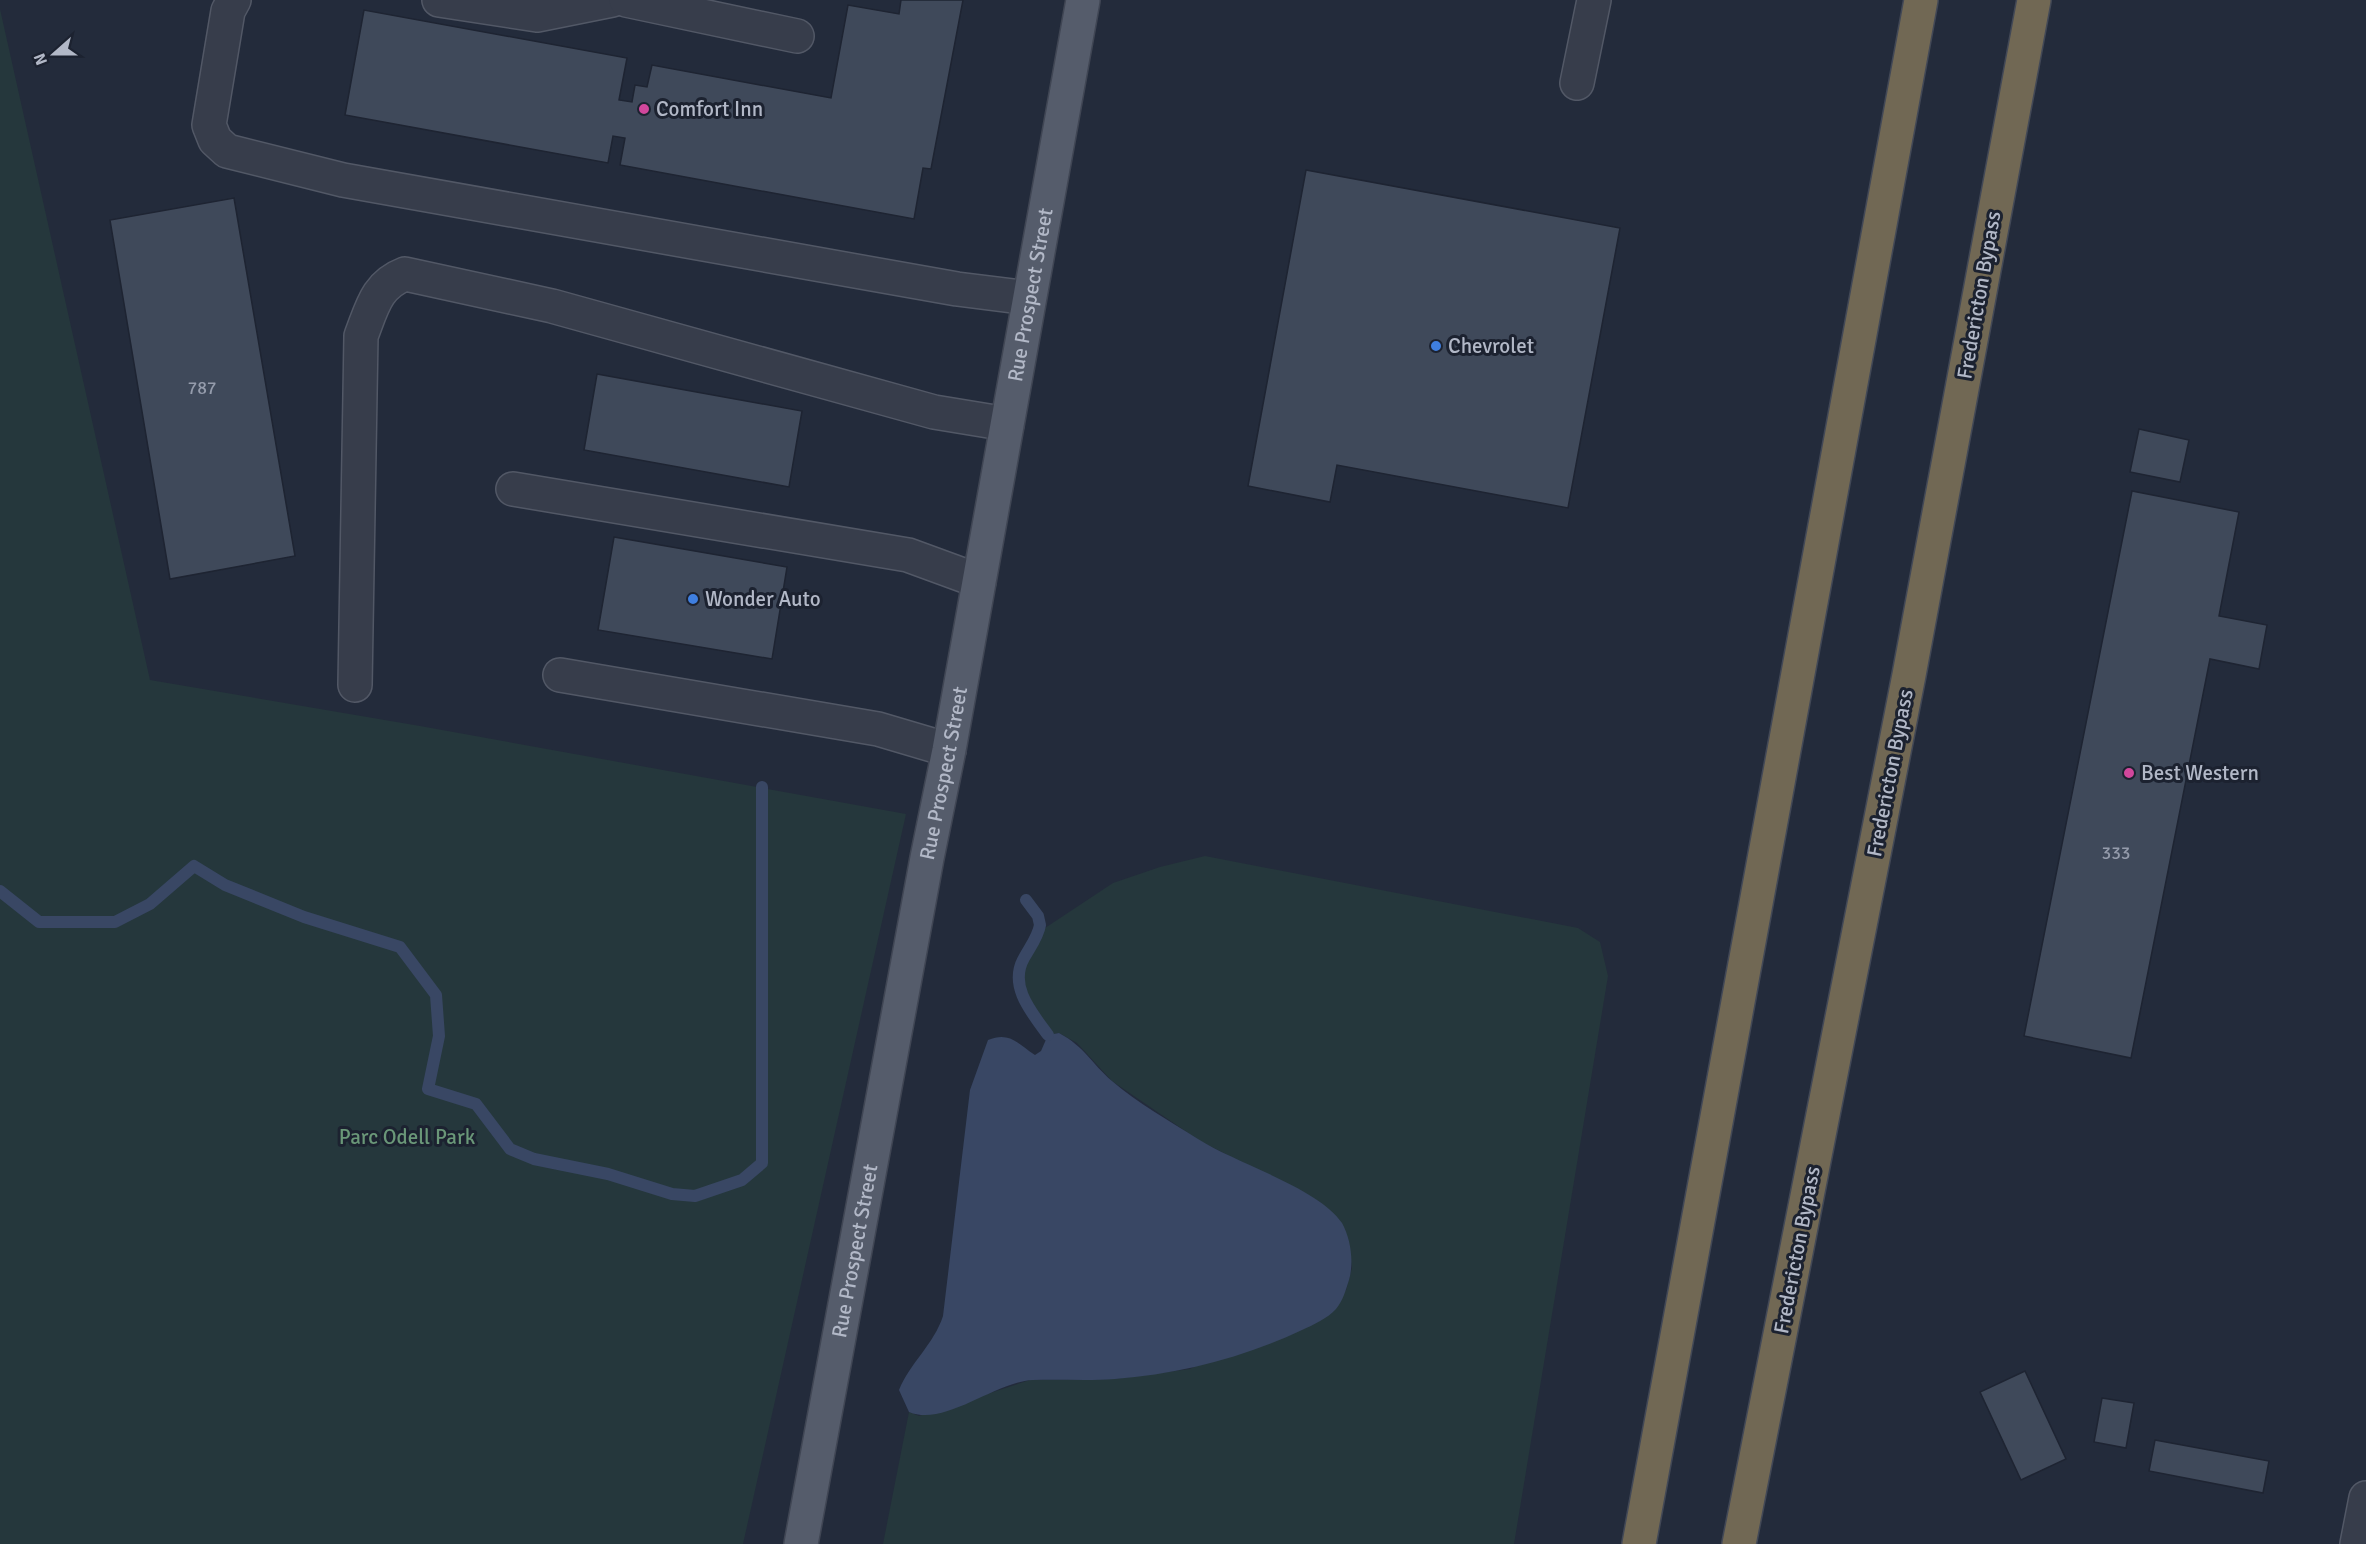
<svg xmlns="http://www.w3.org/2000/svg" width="2366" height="1544" font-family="Signika,sans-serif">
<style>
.green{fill:#25373c}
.water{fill:#394764}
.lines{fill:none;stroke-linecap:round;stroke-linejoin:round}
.stream{stroke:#394764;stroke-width:12}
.building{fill:#3f495a;stroke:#1e2432;stroke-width:1.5}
.minor-casing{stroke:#525866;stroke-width:36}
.major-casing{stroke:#404654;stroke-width:36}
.highway-casing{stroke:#424856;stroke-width:36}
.minor{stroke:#373d4b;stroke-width:33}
.major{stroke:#555c6b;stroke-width:33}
.highway{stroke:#716854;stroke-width:33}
.hotel-dot{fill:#d1479c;stroke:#1c2230;stroke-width:2}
.shop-dot{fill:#3f7fe0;stroke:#1c2230;stroke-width:2}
.labels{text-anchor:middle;stroke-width:6;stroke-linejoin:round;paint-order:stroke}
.number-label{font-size:18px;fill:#959cac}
.poi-label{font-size:21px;fill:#b2b8c7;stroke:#1c2230;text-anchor:start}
.street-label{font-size:21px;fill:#b2b8c7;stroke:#1c2230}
.park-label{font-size:21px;fill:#6a9778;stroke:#1c2230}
</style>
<rect width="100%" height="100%" fill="#232b3b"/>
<g class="green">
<path d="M0 9 150 680 420 726 906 814 743 1544H0Z"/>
<path d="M1205 856 1578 928 1600 942 1608 976 1514 1544H883L909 1412 919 1416 1030 1380 1114 1379 1190 1369 1346 1290 1352 1268 1349 1244 1320 1202 1200 1141 1112 1081 1077 1043 1059 1033 1048 1035 1028 1007 1019 984 1022 962 1039 932 1113 883 1160 867Z"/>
</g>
<path class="water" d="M1059 1033C1085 1047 1091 1063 1112 1081 1137 1103 1170 1121 1198 1139 1235 1163 1319 1188 1342 1223 1351 1239 1354 1263 1349 1280 1346 1289 1343 1301 1336 1309 1328 1318 1313 1325 1302 1330 1243 1358 1179 1374 1115 1379 1088 1381 1060 1379 1033 1380 994 1382 945 1427 909 1412L899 1390C910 1363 934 1344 943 1316L970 1090 988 1040C1010 1031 1018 1044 1035 1055L1041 1051 1048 1035Z"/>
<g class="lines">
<g class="stream">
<path d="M0 891 39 922H115L150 904 194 866 225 885 304 917 400 947 436 995 439 1036 428 1089 476 1104 510 1149 534 1159 608 1174 672 1194 695 1196 742 1180 762 1163V787"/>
<path d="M1026 900 1038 916 1040 925C1038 937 1030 947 1024 958 1008 986 1032 1013 1048 1035"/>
</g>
</g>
<g class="building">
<path d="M901 0H963L931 169 923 168 914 219 620 165 625 138 613 136 608 163 345 115 364 10 627 58 619 100 632 102 635 85 647 87 652 65 831 98 848 5 899 14Z"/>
<path d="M1306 170 1620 228 1568 508 1337 465 1330 502 1248 486Z"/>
<path d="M234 198 295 556 170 579 110 220Z"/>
<path d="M597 374 802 411 789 487 584 450Z"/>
<path d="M2139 429 2189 440 2180 482 2130 472Z"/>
<path d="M2132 491 2239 512 2219 616 2267 625 2259 669 2210 659 2131 1058 2024 1036Z"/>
<path d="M614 537 787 567 772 659 598 630Z"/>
<path d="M2025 1371 2066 1459 2021 1480 1980 1392Z"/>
<path d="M2102 1398 2134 1403 2126 1448 2094 1442Z"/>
<path d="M2155 1440 2269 1461 2263 1493 2149 1471Z"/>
</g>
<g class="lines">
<defs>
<g id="minor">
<path d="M234 0 228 11 209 125 215 140 227 151 343 180 957 289 1029 298"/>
<path d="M439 0 537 15 612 0"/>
<path d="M626 0 797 36"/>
<path d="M1577 83 1594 0"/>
<path d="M513 489 908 555 979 581"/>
<path d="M560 675 878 729 949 750"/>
<path d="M355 685 361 336C372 308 376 285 405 274L552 306 934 412 1007 424"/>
<path d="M2357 1544 2366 1498"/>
</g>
<g id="major">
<path id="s1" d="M801 1544 927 858 949 750 1083 0"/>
</g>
<g id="highway">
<path d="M1639 1544 1921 0"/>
<path d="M1739 1544 1909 675 2034 0"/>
</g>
</defs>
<use href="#minor" class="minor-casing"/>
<use href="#major" class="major-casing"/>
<use href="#highway" class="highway-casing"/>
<use href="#minor" class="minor"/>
<use href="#major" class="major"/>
<use href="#highway" class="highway"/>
</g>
<g class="hotel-dot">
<circle cx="644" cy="109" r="6"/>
<circle cx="2129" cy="773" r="6"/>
</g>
<g class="shop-dot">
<circle cx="1436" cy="346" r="6"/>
<circle cx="693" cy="599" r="6"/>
</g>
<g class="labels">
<g class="number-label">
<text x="202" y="394">787</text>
<text x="2116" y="859">333</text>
</g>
<g class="poi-label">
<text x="656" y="116">Comfort Inn</text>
<text x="1448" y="353">Chevrolet</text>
<text x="705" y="606">Wonder Auto</text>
<text x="2141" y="780">Best Western</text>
</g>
<g class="street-label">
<text dy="7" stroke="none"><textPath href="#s1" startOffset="1270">Rue Prospect Street</textPath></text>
<text transform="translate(1979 295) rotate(-80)" y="7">Fredericton Bypass</text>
<text dy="7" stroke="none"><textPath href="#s1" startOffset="784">Rue Prospect Street</textPath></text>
<text transform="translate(1890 773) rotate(-79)" y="7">Fredericton Bypass</text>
<text dy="7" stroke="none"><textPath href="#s1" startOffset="298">Rue Prospect Street</textPath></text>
<text transform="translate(1797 1250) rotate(-79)" y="7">Fredericton Bypass</text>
</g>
<g class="park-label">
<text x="407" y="1144">Parc Odell Park</text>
</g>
</g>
<g transform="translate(54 54) rotate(249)" stroke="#1c2230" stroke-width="4.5" paint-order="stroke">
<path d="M0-4.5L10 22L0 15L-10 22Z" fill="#b2b8c7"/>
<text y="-9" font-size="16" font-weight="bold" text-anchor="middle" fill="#b2b8c7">N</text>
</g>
</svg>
